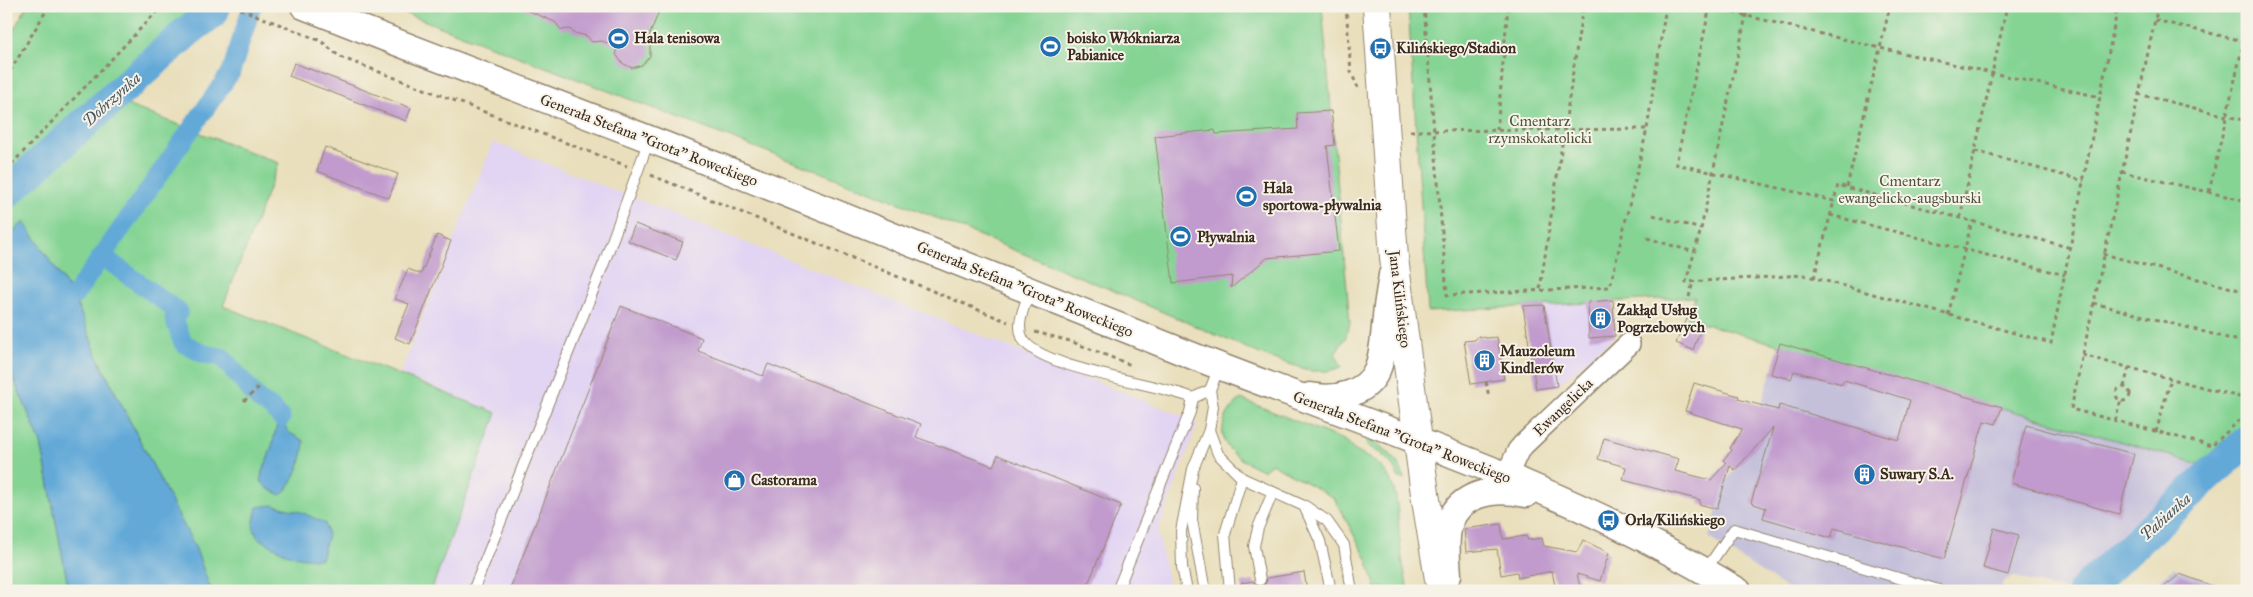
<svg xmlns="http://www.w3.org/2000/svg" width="2253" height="597" font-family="'IM FELL Great Primer',serif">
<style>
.built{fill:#e2d4f3}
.industrial{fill:#c5c0da}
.green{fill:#85d494;stroke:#607f59}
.water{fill:#62a9d8;stroke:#4e6a7b}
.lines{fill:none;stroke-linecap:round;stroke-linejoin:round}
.canal{stroke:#62a9d8;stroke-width:19}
.river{stroke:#62a9d8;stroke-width:32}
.building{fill:#c19bcd}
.service-casing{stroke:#92846d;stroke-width:12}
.minor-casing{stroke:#92846d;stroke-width:24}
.tertiary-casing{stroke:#92846d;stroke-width:29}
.secondary-casing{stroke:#92846d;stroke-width:30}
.path{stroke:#92846d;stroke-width:3;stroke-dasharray:4 4;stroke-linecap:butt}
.service{stroke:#fff;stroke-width:10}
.minor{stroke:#fff;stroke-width:21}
.tertiary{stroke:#fff;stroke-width:26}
.secondary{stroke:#fff;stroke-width:28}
.labels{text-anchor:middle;stroke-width:4;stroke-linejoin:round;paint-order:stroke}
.poi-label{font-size:15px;font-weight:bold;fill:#3b2a1e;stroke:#f7f3e8;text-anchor:start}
.park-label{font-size:15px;fill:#4e543c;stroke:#f7f3e8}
.street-label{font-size:15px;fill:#3b2a1e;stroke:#f7f3e8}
.water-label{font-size:16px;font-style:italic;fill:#49565f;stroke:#f7f3e8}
</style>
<rect width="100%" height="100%" fill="#f7f3e8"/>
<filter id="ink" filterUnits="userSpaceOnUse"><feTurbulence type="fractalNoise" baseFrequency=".02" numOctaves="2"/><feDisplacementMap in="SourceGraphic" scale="10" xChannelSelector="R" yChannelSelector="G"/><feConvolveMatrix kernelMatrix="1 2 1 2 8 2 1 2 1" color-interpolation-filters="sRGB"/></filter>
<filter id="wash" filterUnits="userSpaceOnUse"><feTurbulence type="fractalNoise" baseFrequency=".0096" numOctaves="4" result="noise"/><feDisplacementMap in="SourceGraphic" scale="20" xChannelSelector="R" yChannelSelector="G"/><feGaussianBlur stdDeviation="1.12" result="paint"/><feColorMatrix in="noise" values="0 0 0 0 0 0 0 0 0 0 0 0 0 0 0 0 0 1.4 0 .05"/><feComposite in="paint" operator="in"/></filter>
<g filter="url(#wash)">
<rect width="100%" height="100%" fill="#e9dfbc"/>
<g class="built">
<path d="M493 142 1198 422 1158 532 1170 591H431L497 413 400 374Z"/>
<path d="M1613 300 1615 336 1557 386 1536 389 1523 306Z"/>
</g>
<g class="industrial">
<path d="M1780 343 2207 466 2065 591 2012 576 2003 583 2001 591H1791L1709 538 1721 495 1715 493 1745 458Z"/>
<path d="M2173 568 2239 591H2148Z"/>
</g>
<g class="green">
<path d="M27 6H204L6 191V43Z"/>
<path d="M386 6H1322L1350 324 1345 339 1335 353 1342 367 1328 371H1311L1265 356 1109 289 890 199Z"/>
<path d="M1408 6H2247V430L2207 466 1687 319 1695 297 1428 312Z"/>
<path d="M111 99 279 163 223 306 497 413 431 591H211L199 558 98 358 74 296 24 223 6 237V193Z"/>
<path d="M6 361 41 443 69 591H6Z"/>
<path d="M1241 399 1346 441C1355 456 1374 456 1385 471 1400 492 1397 516 1400 541 1401 558 1405 574 1408 591H1384V587L1376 589 1368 561 1334 498 1271 463 1264 471C1253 465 1239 460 1230 450 1215 433 1225 411 1241 399Z"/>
<path d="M1368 439C1385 448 1400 459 1404 479L1399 478C1394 469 1391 461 1382 455 1376 450 1370 449 1366 442Z"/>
</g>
<g class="water">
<path d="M24 222 74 296 100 363 196 549 211 591H69L41 443 6 361V237Z"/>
<path d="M281 418 288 432 304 441C303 460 295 483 281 495L267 488 260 480 272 446 277 424Z"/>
<path d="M273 505 301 512 325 523 328 535 321 559C293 559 281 552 257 537L253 526 257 507Z"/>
</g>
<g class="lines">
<g class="canal">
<path d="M102 256 179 312 174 318 183 343 204 354 222 357 259 400 272 408 281 418"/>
<path d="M74 296 231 72 252 6"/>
</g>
<g class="river">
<path d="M6 193 188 31 213 12 215 6"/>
<path d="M2083 591 2247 441"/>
</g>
</g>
<g id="blocks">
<g class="building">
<path d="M517 6H661L648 39 650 46V56L642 65 632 68 622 63 616 54V46L602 41 592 42 587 36 574 33 570 29 561 30 555 22Z"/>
<path d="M294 63 411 108 406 121 289 76Z"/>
<path d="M1331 111 1335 145 1327 146 1339 251 1267 258 1231 288 1232 276 1173 283 1155 136 1215 130 1216 134 1298 129 1297 113Z"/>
<path d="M325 147 398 174 389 198 317 171Z"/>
<path d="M635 224 683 242 676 260 628 241Z"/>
<path d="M437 235 451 241 410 344 395 338 409 304 395 299 408 269 421 274Z"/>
<path d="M1613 300 1615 336 1589 338 1588 302Z"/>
<path d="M1544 305 1557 386 1536 389 1523 306Z"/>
<path d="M621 306 702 338 698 351 763 376 768 364 921 424 916 437 993 466 998 455 1121 505 1085 591H509Z"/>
<path d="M1687 319 1703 323 1693 350 1676 343Z"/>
<path d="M1478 336 1487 338 1497 337 1504 379 1471 384 1464 341 1475 340Z"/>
<path d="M1780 343 2002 407 1996 424 1984 421 1944 559 1834 528 1831 538 1763 518 1766 508 1751 503 1773 428 1735 470 1730 466 1717 509 1699 504 1700 500 1623 480 1626 467 1598 459 1604 438 1679 459 1675 471 1711 480 1726 463 1723 460 1732 450 1730 448 1742 429 1685 411 1694 383 1739 396 1738 399 1778 410 1779 405 1899 440 1910 400 1844 380 1842 384 1794 371 1791 379 1771 374Z"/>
<path d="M2026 425 2134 454 2119 514 2011 483Z"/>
<path d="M1501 524 1503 539 1526 536 1528 540 1542 538 1544 546 1577 552 1583 540 1609 553 1600 581 1577 574 1581 591H1556L1552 571 1518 578 1517 572 1501 575 1497 549 1466 552 1464 529Z"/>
<path d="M1994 528 2019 535 2008 575 1983 568Z"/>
<path d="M1304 572 1307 591H1242L1241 583 1253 581 1257 586 1262 587 1266 583 1267 578Z"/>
<path d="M2180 574 2220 589V591H2159Z"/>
</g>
</g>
</g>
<g filter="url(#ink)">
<use href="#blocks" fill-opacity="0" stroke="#92846d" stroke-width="1"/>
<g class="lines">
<defs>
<g id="service">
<path d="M1029 292C1025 306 1016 323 1022 337 1033 368 1162 384 1193 398"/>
<path d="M1209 430 1218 454 1242 478 1304 506 1320 541 1331 591"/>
<path d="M1193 488 1192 520 1205 591"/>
<path d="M1305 506 1327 521 1344 545 1352 591"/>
<path d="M1705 571 1734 529 1942 591"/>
<path d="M1260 580 1254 546 1258 528 1273 492"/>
<path d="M473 591 604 263 649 140"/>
<path d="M1117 591 1190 412 1193 398 1210 390"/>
<path d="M1187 591 1182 567 1181 531 1193 469 1209 430 1213 407 1210 390 1219 367"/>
<path d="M1230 591 1225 534 1242 478"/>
</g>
<path id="minor" d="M1506 477 1518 451 1523 445 1629 344"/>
<g id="tertiary">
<path d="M304 6C427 55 551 101 675 149 846 216 1017 287 1188 354 1373 427 1568 486 1738 591"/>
<path d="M1310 396C1334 401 1366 395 1377 370 1384 353 1384 334 1386 317 1387 303 1390 289 1392 275"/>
<path d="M1448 575C1447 560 1445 544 1448 529 1456 492 1495 487 1526 494"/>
</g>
<path id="secondary" d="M1377 6 1394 258 1425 494 1441 591"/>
</defs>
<use href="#service" class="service-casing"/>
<use href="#minor" class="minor-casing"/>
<use href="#tertiary" class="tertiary-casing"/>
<use href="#secondary" class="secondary-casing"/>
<g class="path">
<path d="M233 6 321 41 340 57 627 166"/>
<path d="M1346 6 1351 72 1358 88"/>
<path d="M1424 6 1447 295 1610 287 1647 129 1666 6"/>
<path d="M1710 6 1676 164 1834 201 1838 185 2071 248"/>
<path d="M1748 6 1701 229 1686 282 1804 275 2051 343 2118 6"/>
<path d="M2158 6 2071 409 2212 446 2247 413"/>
<path d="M1710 7 1880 48 2100 97"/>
<path d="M2155 20 2247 42"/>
<path d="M6 78 49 6"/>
<path d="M2138 94 2247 121"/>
<path d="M1497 130 1508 6"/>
<path d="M1410 131 1647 129"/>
<path d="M1975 151 2084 181"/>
<path d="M6 170 162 6"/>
<path d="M2122 172 2247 201"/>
<path d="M651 175 1008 322"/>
<path d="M1847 187 1890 6"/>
<path d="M2209 192 2247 27"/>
<path d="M1653 215 1701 229"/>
<path d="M1830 215 2065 275"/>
<path d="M1960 218 2007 6"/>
<path d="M1647 238 1694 252"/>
<path d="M2103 254 2247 292"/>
<path d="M1814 278 1834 201"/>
<path d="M1540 289 1583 6"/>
<path d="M1689 297 1693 282"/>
<path d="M2093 303 2247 343"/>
<path d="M1948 315 1972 221"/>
<path d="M1035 332 1070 341 1131 365"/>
<path d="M2082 355 2247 399"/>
<path d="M1486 382 1489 397"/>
<path d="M2124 387 2129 367"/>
<circle cx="2123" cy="394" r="7"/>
<path d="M244 401 260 386"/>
<path d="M2115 421 2121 400"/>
<path d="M2156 432 2171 379"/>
</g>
<use href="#service" class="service"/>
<use href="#minor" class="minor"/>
<use href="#tertiary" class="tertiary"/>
<use href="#secondary" class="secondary"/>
</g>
</g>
<defs>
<symbol id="stadium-disc" viewBox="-11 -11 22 22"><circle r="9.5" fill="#1f6fb2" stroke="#f7f3e8"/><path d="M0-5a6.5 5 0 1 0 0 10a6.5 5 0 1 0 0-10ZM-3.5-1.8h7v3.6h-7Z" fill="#fff"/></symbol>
<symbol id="bus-disc" viewBox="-11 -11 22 22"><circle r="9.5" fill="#1f6fb2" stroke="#f7f3e8"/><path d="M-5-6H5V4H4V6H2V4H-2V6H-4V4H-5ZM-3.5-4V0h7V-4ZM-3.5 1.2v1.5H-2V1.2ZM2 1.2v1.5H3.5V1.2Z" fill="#fff"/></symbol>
<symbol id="building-disc" viewBox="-11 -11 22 22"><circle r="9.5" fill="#1f6fb2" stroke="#f7f3e8"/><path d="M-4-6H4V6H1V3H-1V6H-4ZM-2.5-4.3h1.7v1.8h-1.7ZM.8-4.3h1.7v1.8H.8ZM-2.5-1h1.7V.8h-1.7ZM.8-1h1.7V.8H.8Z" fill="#fff"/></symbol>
<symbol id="shop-disc" viewBox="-11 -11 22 22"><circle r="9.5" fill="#1f6fb2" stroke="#f7f3e8"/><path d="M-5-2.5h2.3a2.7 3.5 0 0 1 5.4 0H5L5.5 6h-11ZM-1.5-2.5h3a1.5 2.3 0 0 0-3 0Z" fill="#fff"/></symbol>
</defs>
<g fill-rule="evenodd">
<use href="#stadium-disc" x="606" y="26" width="25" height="25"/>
<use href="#stadium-disc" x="1038" y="34" width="25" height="25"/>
<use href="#bus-disc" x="1368" y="36" width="25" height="25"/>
<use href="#stadium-disc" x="1234" y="184" width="25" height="25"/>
<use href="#stadium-disc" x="1168" y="224" width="25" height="25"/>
<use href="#building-disc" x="1588" y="306" width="25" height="25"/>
<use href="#building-disc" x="1472" y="348" width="25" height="25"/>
<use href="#building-disc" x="1852" y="462" width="25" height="25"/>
<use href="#shop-disc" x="722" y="468" width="25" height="25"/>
<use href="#bus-disc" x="1596" y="508" width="25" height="25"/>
</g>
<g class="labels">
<g class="poi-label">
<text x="634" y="43">Hala tenisowa</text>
<text x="1067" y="43">boisko Włókniarza<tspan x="1067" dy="17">Pabianice</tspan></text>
<text x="1396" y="53">Kilińskiego/Stadion</text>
<text x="1263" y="193">Hala<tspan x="1263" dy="17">sportowa-pływalnia</tspan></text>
<text x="1197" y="242">Pływalnia</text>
<text x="1617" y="315">Zakłąd Usług<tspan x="1617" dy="17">Pogrzebowych</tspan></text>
<text x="1500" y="356">Mauzoleum<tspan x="1500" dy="17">Kindlerów</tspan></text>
<text x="1880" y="479">Suwary S.A.</text>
<text x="751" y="485">Castorama</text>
<text x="1625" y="525">Orla/Kilińskiego</text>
</g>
<g class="park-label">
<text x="1540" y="126">Cmentarz<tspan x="1540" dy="17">rzymskokatolicki</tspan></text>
<text x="1910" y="186">Cmentarz<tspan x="1910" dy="17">ewangelicko-augsburski</tspan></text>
</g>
<g class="street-label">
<text transform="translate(649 140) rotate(21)" y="5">Generała Stefana "Grota" Roweckiego</text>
<text transform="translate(1025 289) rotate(22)" y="5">Generała Stefana "Grota" Roweckiego</text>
<text transform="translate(1400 299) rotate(83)" y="5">Jana Kilińskiego</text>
<text transform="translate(1563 407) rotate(-44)" y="5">Ewangelicka</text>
<text transform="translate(1402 437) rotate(21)" y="5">Generała Stefana "Grota" Roweckiego</text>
</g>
<g class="water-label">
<text transform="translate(111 99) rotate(-42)" y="6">Dobrzynka</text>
<text transform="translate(2165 516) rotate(-42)" y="6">Pabianka</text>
</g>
</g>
<rect width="2253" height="597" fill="none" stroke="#f7f3e8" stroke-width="25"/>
</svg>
